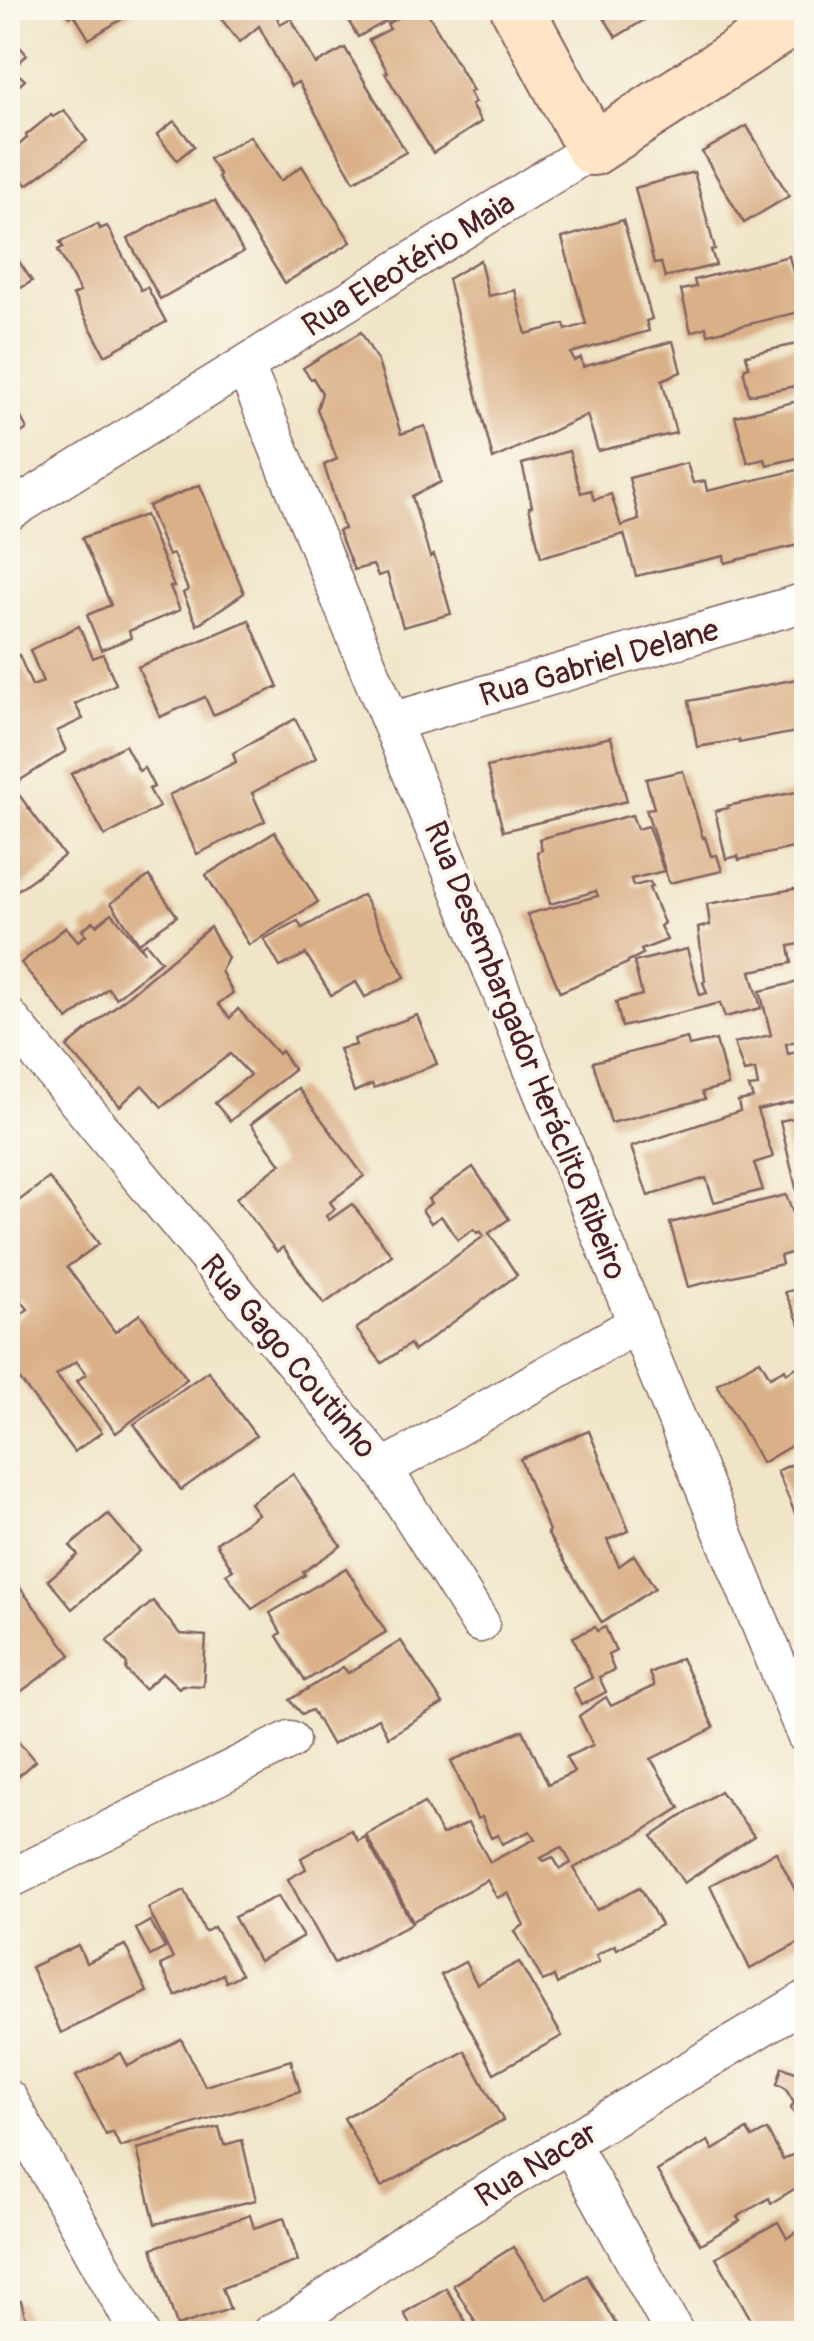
<svg xmlns="http://www.w3.org/2000/svg" width="814" height="2341" font-family="Pangolin,sans-serif">
<style>
.building{fill:#dab088;fill-rule:evenodd}
.lines{fill:none;stroke-linecap:round;stroke-linejoin:round}
.minor-casing{stroke:#846462;stroke-width:41}
.secondary-casing{stroke:#846462;stroke-width:56}
.minor{stroke:#fff;stroke-width:38}
.secondary{stroke:#ffe4c6;stroke-width:52}
.labels{text-anchor:middle;stroke-width:8;stroke-linejoin:round;paint-order:stroke}
.street-label{font-size:32px;fill:#4a1f2b;stroke:#fbf7ec}
</style>
<rect width="100%" height="100%" fill="#fbf7ec"/>
<filter id="ink" filterUnits="userSpaceOnUse"><feTurbulence type="fractalNoise" baseFrequency=".01" numOctaves="2"/><feDisplacementMap in="SourceGraphic" scale="20" xChannelSelector="R" yChannelSelector="G"/><feConvolveMatrix kernelMatrix="1 2 1 2 8 2 1 2 1" color-interpolation-filters="sRGB"/></filter>
<filter id="wash" filterUnits="userSpaceOnUse"><feTurbulence type="fractalNoise" baseFrequency=".0048" numOctaves="4" result="noise"/><feDisplacementMap in="SourceGraphic" scale="40" xChannelSelector="R" yChannelSelector="G"/><feGaussianBlur stdDeviation="2.25" result="paint"/><feColorMatrix in="noise" values="0 0 0 0 0 0 0 0 0 0 0 0 0 0 0 0 0 1.4 0 .05"/><feComposite in="paint" operator="in"/></filter>
<g filter="url(#wash)">
<rect width="100%" height="100%" fill="#f0e5c8"/>
<g id="blocks">
<g class="building">
<path d="M64 8H133L135 11 89 39 74 14 70 17Z"/>
<path d="M212 8H282L275 13 280 24 291 18 316 64 345 48 406 152 354 181 298 82 291 86 259 26 240 42Z"/>
<path d="M341 8H409L358 37Z"/>
<path d="M415 8H425L473 91 469 92 475 103 471 105 481 122 433 153 385 73 388 72 369 40 390 29 387 24Z"/>
<path d="M598 8H664L616 37Z"/>
<path d="M8 33 27 55 12 69 25 80 8 96Z"/>
<path d="M64 110 87 141 27 185 8 162V144L13 150 27 138 26 135 51 115 53 117Z"/>
<path d="M174 121 194 146 177 160 157 135Z"/>
<path d="M747 126 789 196 744 223 702 152Z"/>
<path d="M250 136 280 181 302 166 351 242 285 283 218 177 220 175 209 159Z"/>
<path d="M694 172 715 249 711 250 716 265 665 277 661 263 654 264 635 188Z"/>
<path d="M215 201 243 252 160 299 128 239 181 210Z"/>
<path d="M623 220 652 319 646 321 649 331 571 353 574 361 581 358 583 367 673 341 681 372 662 380 676 433 598 451 587 415 493 459 448 279 480 260 488 296 515 290 526 334 564 324 566 330 586 324 562 238Z"/>
<path d="M98 224 100 229 107 226 141 290 147 287 166 322 105 355 73 295 80 292 58 250 63 247 60 242Z"/>
<path d="M8 245 32 281 8 296Z"/>
<path d="M789 256 803 311 708 334 706 327 691 332 681 290 696 287 694 280Z"/>
<path d="M361 332 378 362 401 434 425 426 441 482 412 496 430 557 434 555 451 614 403 627 387 573 378 576 373 565 354 570 338 531 344 529 324 465 337 459 317 409 322 393 313 378 311 379 303 368Z"/>
<path d="M806 342V384L749 395 744 372 745 368 749 367 746 355Z"/>
<path d="M8 393 27 429 8 441Z"/>
<path d="M806 399V456L767 465 765 459 748 463 735 416Z"/>
<path d="M569 451 581 493 591 490 594 500 611 494 621 526 639 520 629 478 687 463 693 483 705 481 707 491 806 468V543L725 563 724 556 636 576 624 534 541 557 529 507 532 506 522 464Z"/>
<path d="M200 485 244 593 197 625 183 593 188 590 173 554 168 556 148 506Z"/>
<path d="M145 515 174 587H170L180 610 129 631 131 638 101 650 87 615 111 605 82 538Z"/>
<path d="M249 620 278 687 213 715 205 697 160 717 138 667Z"/>
<path d="M79 626 93 658 103 654 116 684 75 704 83 719 57 731 66 751 8 788V660L19 655 32 686 43 682 30 650Z"/>
<path d="M806 677V730L739 743V740L697 747 689 701Z"/>
<path d="M295 719 316 758 252 793 265 821 197 854 169 795 236 762 233 753Z"/>
<path d="M611 737 627 801 503 831 487 767Z"/>
<path d="M125 745 139 771 144 768 154 787 149 789 159 807 105 836 71 774Z"/>
<path d="M683 771 703 838 705 837 711 856 717 855 722 871 669 883 646 809 654 808 646 779Z"/>
<path d="M14 788 64 856 8 897V793Z"/>
<path d="M806 790V845L739 860 738 856 726 859 715 811 728 808 727 806Z"/>
<path d="M632 815 637 829 648 826 664 871 631 879 633 886 650 882 652 887 649 888 664 923 660 926 667 940 641 950 643 954 628 961V963L560 992 527 914 598 896 596 891 550 904 537 852 542 850 539 839Z"/>
<path d="M275 832 318 902 249 945 206 875Z"/>
<path d="M149 876 177 916 139 943 111 903Z"/>
<path d="M806 887V943L789 946 792 963 751 971 761 1008 725 1017 720 1003 622 1027 616 1002 642 995 634 962 687 949 700 995 707 993 703 982 705 981 698 928 710 925 707 904Z"/>
<path d="M363 895 405 977 365 997 356 982 331 995 306 954 280 967 264 939 298 921 302 928Z"/>
<path d="M112 913 144 952 141 946 146 943 161 961 116 998 108 988 68 1020 21 963 66 927 78 941 86 935 82 930 93 921 97 925Z"/>
<path d="M210 927 228 958 221 971 233 993 218 1004 230 1018 238 1009 278 1054 281 1051 294 1070 230 1121 215 1103 250 1075 230 1054 162 1107 142 1085 120 1106 67 1047Z"/>
<path d="M806 980V1038L786 1044 788 1054 805 1050 806 1099 757 1110 773 1157 754 1163 763 1190 714 1202 706 1178 648 1196 631 1147 740 1111 738 1101 753 1098 749 1087 758 1086 755 1070 744 1072 734 1043 771 1035 760 991Z"/>
<path d="M417 1015 437 1064 374 1088 372 1084 354 1092 339 1049 356 1045 354 1039Z"/>
<path d="M687 1038 689 1046 716 1040 728 1085 702 1092 705 1099 611 1123 593 1062Z"/>
<path d="M298 1088 364 1176 330 1202 335 1209 326 1216 329 1220 352 1204 392 1255 324 1304 283 1247 277 1252 236 1198 281 1164 251 1124Z"/>
<path d="M806 1115V1194L798 1196 780 1121Z"/>
<path d="M473 1167 509 1219 489 1233 517 1275 414 1351 410 1344 382 1363 356 1329 484 1236 480 1231 477 1233 474 1229 458 1240 441 1216 431 1223 422 1210 431 1203 428 1199Z"/>
<path d="M49 1178 99 1244 67 1267 115 1332 140 1314 187 1379 116 1433 77 1381 86 1374 76 1361 56 1375 102 1432 74 1452 18 1377 14 1379 8 1370V1325L28 1309 20 1299 14 1303 8 1297V1209Z"/>
<path d="M786 1195 795 1218 806 1215V1249L780 1256 782 1264 688 1287 670 1223Z"/>
<path d="M806 1287V1338L785 1292Z"/>
<path d="M760 1360 770 1377 785 1369 786 1373 806 1362V1437L762 1463 717 1384Z"/>
<path d="M208 1371 256 1436 181 1490 134 1424Z"/>
<path d="M589 1431 629 1531 607 1540 619 1566 634 1555 655 1588 602 1623 547 1533 549 1531 520 1459Z"/>
<path d="M806 1458V1539L777 1471Z"/>
<path d="M293 1474 341 1546 303 1572 305 1575 252 1609 226 1574 233 1570 216 1543 258 1514 250 1503Z"/>
<path d="M108 1514 140 1551 72 1609 48 1580 78 1555 70 1546Z"/>
<path d="M346 1568 386 1632 305 1681 277 1636 281 1633 270 1613Z"/>
<path d="M17 1584 71 1655 8 1701V1591Z"/>
<path d="M153 1601 180 1634 206 1636 203 1686 182 1685 179 1688 163 1673 144 1689 126 1670 127 1664 107 1641Z"/>
<path d="M595 1627 597 1631 605 1627 616 1651 608 1655 614 1670 599 1677 606 1692 581 1705 573 1688 592 1678 573 1637Z"/>
<path d="M401 1641 443 1704 388 1737 378 1718 332 1745 312 1710 302 1714 290 1700 343 1667 348 1673Z"/>
<path d="M681 1658 714 1728 651 1759 680 1808 639 1834 574 1868 597 1910 640 1887 661 1925 617 1949 615 1945 596 1955 599 1962 557 1984 554 1976 543 1981 515 1931 524 1925 508 1893 497 1898 487 1880 413 1921 366 1835 424 1803 442 1835 468 1823 490 1862 535 1839 530 1831 502 1844 498 1835 491 1838 482 1817 477 1819 451 1761 523 1730 548 1784 574 1772 566 1757 593 1745 579 1716 606 1697 611 1706 654 1686 649 1673ZM562 1847 571 1863 560 1869 553 1857 544 1861 541 1858Z"/>
<path d="M8 1729 35 1761 8 1785Z"/>
<path d="M720 1791 754 1836 684 1883 652 1836Z"/>
<path d="M351 1830 358 1841 365 1837 412 1923 334 1963 288 1879 306 1869 301 1858Z"/>
<path d="M776 1852 806 1912V1939L750 1969 710 1885Z"/>
<path d="M185 1890 205 1932 214 1927 241 1974 226 1982 223 1974 176 1996 160 1965 173 1959 148 1908Z"/>
<path d="M278 1896 303 1937 259 1961 234 1917Z"/>
<path d="M150 1921 165 1948 150 1956 136 1929Z"/>
<path d="M78 1945 86 1963 125 1945 147 1992 61 2033 31 1967Z"/>
<path d="M465 1962 477 1984 519 1962 562 2036 494 2073 441 1975Z"/>
<path d="M181 2039 205 2086 291 2060 300 2091 120 2147 113 2132 106 2135 76 2076 121 2053 128 2066Z"/>
<path d="M465 2051 503 2120 381 2187 344 2118Z"/>
<path d="M782 2067 806 2076V2136L791 2108 794 2103 785 2088 777 2084Z"/>
<path d="M219 2127 224 2145 242 2140 256 2200 155 2224 137 2149Z"/>
<path d="M747 2130 752 2138 767 2130 783 2160 803 2149 806 2156V2182L771 2203 769 2198 737 2217 740 2221 700 2244 657 2171 708 2141 713 2150Z"/>
<path d="M250 2215 254 2228 284 2218 298 2261 222 2288 230 2309 177 2326 152 2248Z"/>
<path d="M778 2222 787 2238 806 2227V2329L798 2334H759L716 2257Z"/>
<path d="M513 2247 547 2299 587 2275 617 2326 607 2334H483L453 2285Z"/>
<path d="M446 2288 473 2334H415L404 2313Z"/>
<path d="M21 2301 30 2334H8V2305Z"/>
</g>
</g>
</g>
<g filter="url(#ink)">
<use href="#blocks" fill-opacity="0" stroke="#846462" stroke-width="2.5"/>
<g class="lines">
<defs>
<g id="minor">
<path d="M245 366 806 1735"/>
<path d="M8 512 593 149"/>
<path d="M391 722 806 602"/>
<path d="M8 1017 383 1469 638 1323"/>
<path d="M383 1469 480 1623"/>
<path d="M8 1880 290 1740"/>
<path d="M8 2099 140 2334"/>
<path d="M570 2143 675 2334"/>
<path d="M270 2334 298 2319 412 2238 806 2000"/>
</g>
<path id="secondary" d="M517 8 593 149 806 11"/>
</defs>
<use href="#minor" class="minor-casing"/>
<use href="#secondary" class="secondary-casing"/>
<use href="#minor" class="minor"/>
<use href="#secondary" class="secondary"/>
</g>
</g>
<g class="labels">
<g class="street-label">
<text transform="translate(408 264) rotate(-32)" y="11">Rua Eleotério Maia</text>
<text transform="translate(599 662) rotate(-16)" y="11">Rua Gabriel Delane</text>
<text transform="translate(526 1050) rotate(68)" y="11">Rua Desembargador Heráclito Ribeiro</text>
<text transform="translate(289 1356) rotate(50)" y="11">Rua Gago Coutinho</text>
<text transform="translate(536 2164) rotate(-31)" y="11">Rua Nacar</text>
</g>
</g>
<rect width="814" height="2341" fill="none" stroke="#fbf7ec" stroke-width="40"/>
</svg>
